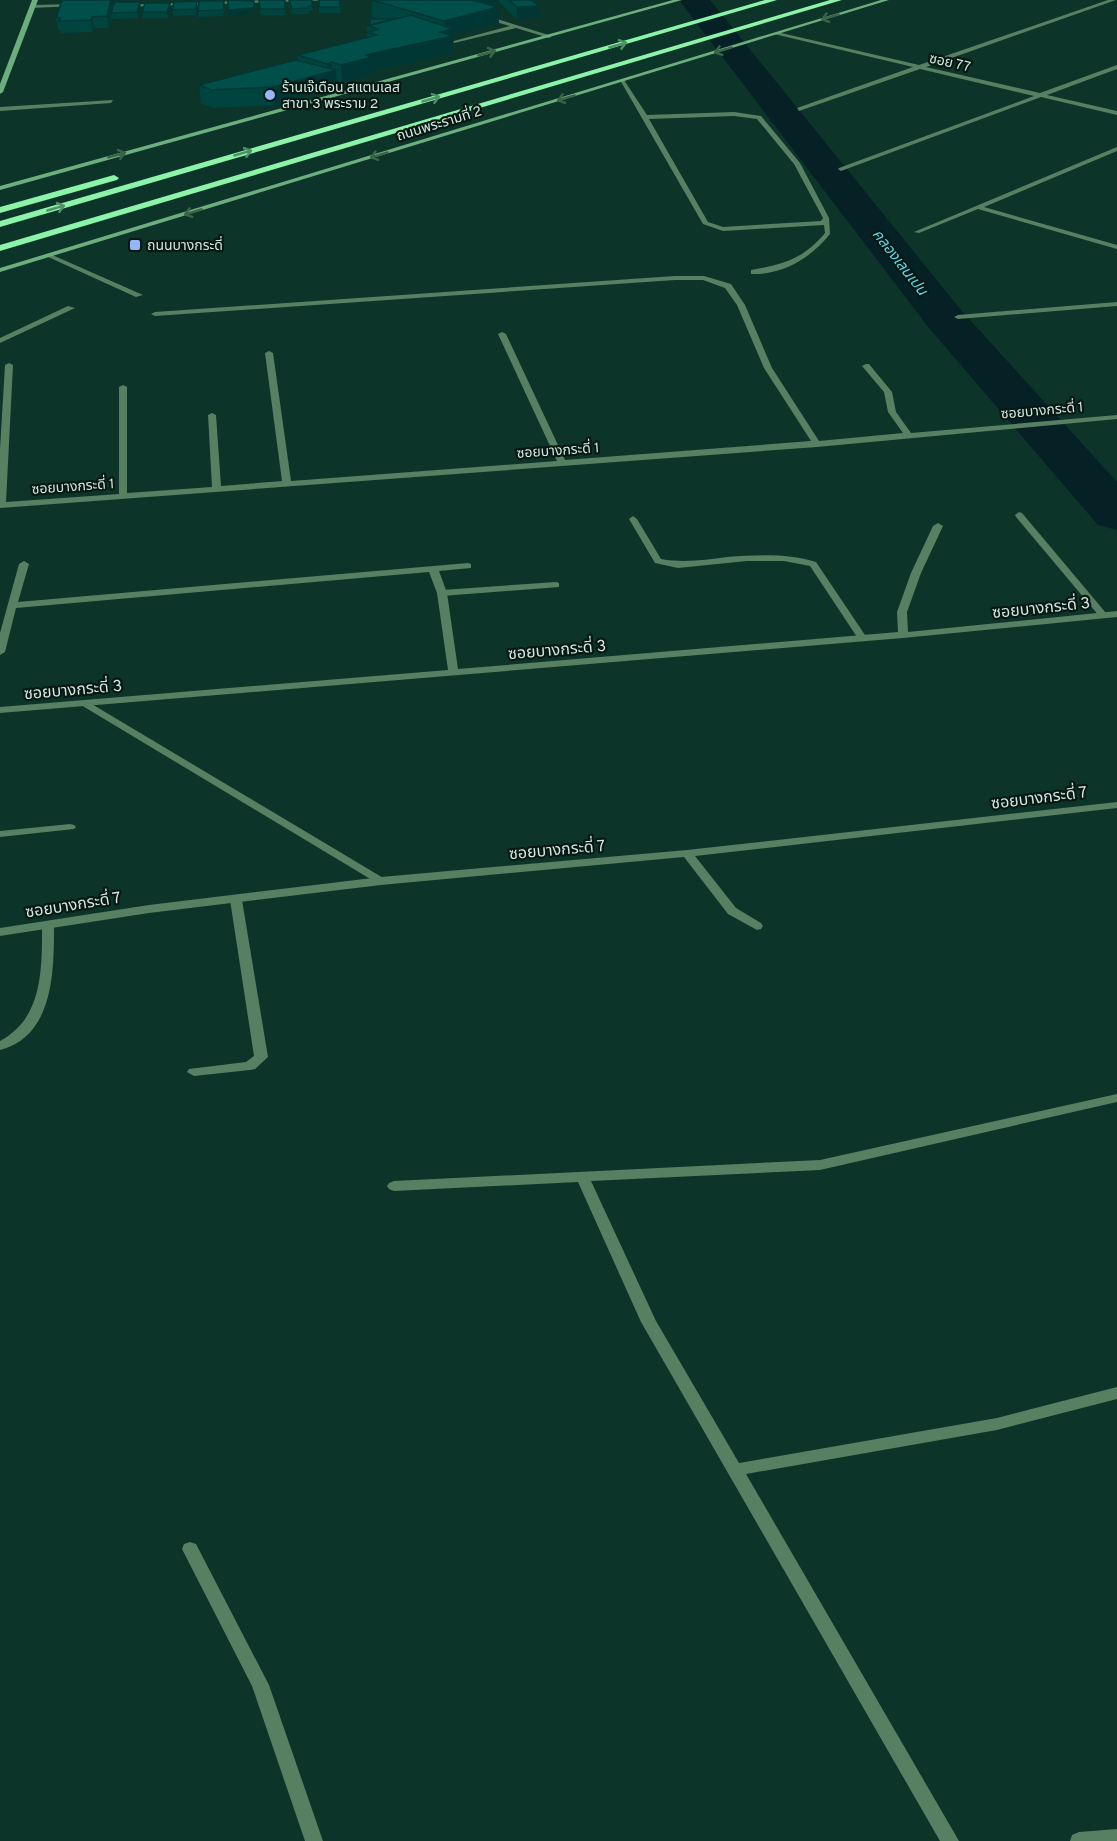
<svg xmlns="http://www.w3.org/2000/svg" width="1117" height="1841" font-family="Overpass,'Noto Sans Thai',sans-serif">
<style>
.lines{fill:none;stroke-linecap:round;stroke-linejoin:round}
.river{fill:#062125;fill-rule:evenodd}
.lane{fill:#577f61;fill-rule:evenodd}
.street{fill:#577f61;fill-rule:evenodd}
.secondary{fill:#6dae7e;fill-rule:evenodd}
.highway{fill:#8bf4a9;fill-rule:evenodd}
.wall{fill:#004440}
.shaded-wall{fill:#003734}
.building{fill:#004f4b;stroke:#003734;stroke-width:1.5}
.oneway{stroke:#3a6348}
.oneway2{stroke:#509166}
.poi-dot{fill:#96b6fd;stroke:#081813;stroke-width:2}
.labels{text-anchor:middle;stroke-width:4.5;stroke-linejoin:round;paint-order:stroke}
.far-street-label{font-size:14px;fill:#d2e7df;stroke:#081813}
.far-poi-label{font-size:14px;fill:#d2e7df;stroke:#081813;text-anchor:start}
.far-water-label{font-size:15px;font-style:italic;fill:#5bd9ec;stroke:#081813}
.street-label{font-size:16px;fill:#d2e7df;stroke:#081813}
</style>
<rect width="100%" height="100%" fill="#0d3429"/>
<g class="lines">
<path class="river" d="M679 0H710L961 310 1117 482V530L1098 525 929 328Z"/>
<g class="lane">
<path d="M484 15 552 36 549 38 516 28 450 44V42L510 26 482 18Z"/>
<path d="M620 80H624L647 115 734 112 761 116 800 163 829 218 830 234C811 258 783 275 751 274V270C784 264 802 260 825 233L824 225 723 231 703 224ZM734 116 757 119 794 164 823 218 821 221 723 227 708 222 649 119Z"/>
<path d="M113 100 111 103 0 111V107Z"/>
<path d="M46 254H50L143 295 136 297 46 256Z"/>
<path d="M1117 302V306L958 319 954 317 958 315Z"/>
<path d="M68 306 75 308 0 343V338Z"/>
<path d="M1019 512 1022 513 1106 613V617H1100L1016 517 1015 515Z"/>
<path d="M633 516 637 519 661 559C684 563 705 560 727 557 758 555 787 553 816 562L867 638 865 640H859L810 566 784 561H747L678 568 655 563 629 519Z"/>
<path d="M556 582 559 583V587L442 596 437 593 442 590Z"/>
<path d="M85 700 385 879 387 881 381 885 377 883 81 705 80 703Z"/>
<path d="M236 896 242 900 268 1057 255 1069 250 1070 194 1076 187 1072 189 1069 246 1062 254 1056 230 900Z"/>
<path d="M48 922 54 926C54 971 54 1036 0 1050V1041C43 1018 42 969 42 926Z"/>
</g>
<g class="street">
<path d="M269 0H336L124 7 121 5Z"/>
<path d="M1108 0H1116L926 67 1040 93 1117 65V69L1047 95 1117 111V115L1041 97 841 171 838 169 839 168 1034 96 920 69 799 111 797 108 913 67 774 34 777 32 919 65Z"/>
<path d="M33 5 74 4 77 6 31 8Z"/>
<path d="M1117 147V151L984 207 1117 245V249L978 209 919 233 914 232Z"/>
<path d="M675 276H704L731 284 745 305 772 368 819 441 903 433 888 412 884 392 862 366 866 364H869L892 392 896 412 911 433 1117 415V419L817 447 0 508V449L5 365 9 363 13 365 6 502 119 494V387L123 385 127 387V493L212 487 208 415 212 413 216 415 221 486 282 481 265 353 269 351 273 353 291 481 557 461 498 334 502 332 506 334 565 460 811 441 764 368 737 305 725 288 703 280H675L155 316 151 314 155 312Z"/>
<path d="M938 523 943 526 921 573 907 612 908 632 1117 611V617L903 638 0 713V707L448 670 437 593 429 572 16 608 5 652 0 655V633L19 564 24 561 29 564 18 602 468 563 471 564V568L439 571 447 593 458 669 898 632 897 612 911 573 933 526Z"/>
<path d="M1117 802V808L695 856 736 908 761 923 763 926 761 929 757 930 728 914 684 857 381 885 149 913 0 936V928L149 905 381 877 687 850Z"/>
<path d="M70 824 74 825 76 827 74 829 0 837V831Z"/>
<path d="M1117 1094V1102L820 1170 591 1181 656 1321 739 1463 997 1418 1117 1387V1399L997 1430 746 1474 959 1841H940L641 1322 578 1182 394 1191 389 1189 387 1186 389 1183 394 1181 820 1160Z"/>
<path d="M190 1542 196 1544 269 1685 323 1841H305L252 1686 182 1549 184 1544Z"/>
<path d="M1117 1829V1841H1070L1072 1835 1079 1832Z"/>
</g>
<g class="secondary">
<path d="M32 0H38L3 92 0 94V84Z"/>
<path d="M673 0H682L0 190V186Z"/>
<path d="M881 0H889L0 272V268Z"/>
</g>
<g class="highway">
<path d="M765 0H777L0 227V221Z"/>
<path d="M830 0H842L0 251V245Z"/>
<path d="M114 175 119 178 117 180 0 213V207Z"/>
</g>
</g>
<g class="wall">
<path d="M259 0 286 5 285 15H261Z"/>
<path d="M289 0 312 6 313 11H309V14H292L289 5Z"/>
<path d="M319 0H340L341 13H319Z"/>
<path d="M372 0H531L539 17 517 19 499 2 486 4 499 23 453 35 454 53 373 71V75L342 83 337 81V88L274 105 213 108 201 103 199 85 298 60V55L367 38V26L379 19 372 17Z"/>
<path d="M170 3 171 8 168 18H143L142 12Z"/>
<path d="M113 7 141 8 138 18 112 19V15L109 28H94L93 32 61 33V30H58L56 18Z"/>
<path d="M197 7 196 15 173 16 172 10Z"/>
<path d="M225 7 223 16 198 17V11Z"/>
</g>
<g class="shaded-wall">
<path d="M111 0H113L114 7 111 13 109 28 107 16Z"/>
<path d="M449 0H499V2L450 8Z"/>
<path d="M254 1V13L228 16V10Z"/>
<path d="M140 2 141 8 138 18 137 12Z"/>
<path d="M170 3 171 8 168 18 167 12Z"/>
<path d="M539 6V17L517 19V7Z"/>
<path d="M498 7 499 23 453 35 454 53 373 71V75L342 83 341 65 365 55 445 31 444 21Z"/>
<path d="M92 17 94 28 93 32 91 20Z"/>
<path d="M332 62V71L336 70 337 88 274 105 273 87 327 72V64Z"/>
</g>
<g class="building">
<path d="M62 0H111L107 16 92 17 91 20 59 21 60 18H56Z"/>
<path d="M228 0 254 1V8L228 10Z"/>
<path d="M259 0H285V9H260Z"/>
<path d="M289 0H312V6H308V8L292 9Z"/>
<rect x="319" y="0" width="21" height="7"/>
<path d="M372 0H472L498 7 444 21Z"/>
<path d="M509 0H531L539 6 517 7Z"/>
<path d="M197 1 196 9 172 10 174 2Z"/>
<path d="M199 1H224L223 10 198 11Z"/>
<path d="M115 2H140L137 12 111 13Z"/>
<path d="M145 3H170L167 12H142Z"/>
<path d="M411 15 453 29 440 32 453 36 365 55 372 57 341 65 332 62 327 64 298 55 377 35 367 32 379 29 367 26Z"/>
<path d="M370 19H395L370 25Z"/>
<path d="M296 60 336 70 273 87 211 90 199 85Z"/>
</g>
<defs><path id="oneway-shaft" d="M-6 0H5M1.5-3L5.5 0L1.5 3" fill="none" stroke-width="1.6" stroke-linecap="round" stroke-linejoin="round" transform="scale(1.5)"/></defs>
<g class="oneway">
<use href="#oneway-shaft" transform="translate(830 17) rotate(163)"/>
<use href="#oneway-shaft" transform="translate(723 50) rotate(163)"/>
<use href="#oneway-shaft" transform="translate(487 53) rotate(-15)"/>
<use href="#oneway-shaft" transform="translate(566 98) rotate(163)"/>
<use href="#oneway-shaft" transform="translate(117 155) rotate(-15)"/>
<use href="#oneway-shaft" transform="translate(379 155) rotate(163)"/>
<use href="#oneway-shaft" transform="translate(193 212) rotate(163)"/>
</g>
<g class="oneway2">
<use href="#oneway-shaft" transform="translate(618 45) rotate(-16)"/>
<use href="#oneway-shaft" transform="translate(431 99) rotate(-16)"/>
<use href="#oneway-shaft" transform="translate(243 153) rotate(-16)"/>
<use href="#oneway-shaft" transform="translate(56 208) rotate(-16)"/>
</g>
<g class="poi-dot">
<circle cx="270" cy="95" r="6"/>
<rect x="129" y="239" width="12" height="12" rx="3"/>
</g>
<g class="labels">
<g class="far-street-label">
<text transform="translate(950 62) rotate(13)" y="5">ซอย 77</text>
<text transform="translate(439 123) rotate(-17)" y="5">ถนนพระรามที่ 2</text>
<text transform="translate(1042 410) rotate(-5)" y="5">ซอยบางกระดี่ 1</text>
<text transform="translate(558 450) rotate(-4)" y="5">ซอยบางกระดี่ 1</text>
<text transform="translate(73 486) rotate(-4)" y="5">ซอยบางกระดี่ 1</text>
</g>
<g class="far-poi-label">
<text x="282" y="92">ร้านเจ๊เดือน สแตนเลส<tspan x="282" dy="16">สาขา 3 พระราม 2</tspan></text>
<text x="147" y="250">ถนนบางกระดี่</text>
</g>
<g class="far-water-label">
<text transform="translate(900 262) rotate(52)" y="5">คลองเลนเปน</text>
</g>
<g class="street-label">
<text transform="translate(1041 607) rotate(-6)" y="6">ซอยบางกระดี่ 3</text>
<text transform="translate(557 649) rotate(-5)" y="6">ซอยบางกระดี่ 3</text>
<text transform="translate(73 689) rotate(-5)" y="6">ซอยบางกระดี่ 3</text>
<text transform="translate(1039 797) rotate(-7)" y="6">ซอยบางกระดี่ 7</text>
<text transform="translate(557 849) rotate(-5)" y="6">ซอยบางกระดี่ 7</text>
<text transform="translate(73 904) rotate(-9)" y="6">ซอยบางกระดี่ 7</text>
</g>
</g>
</svg>
